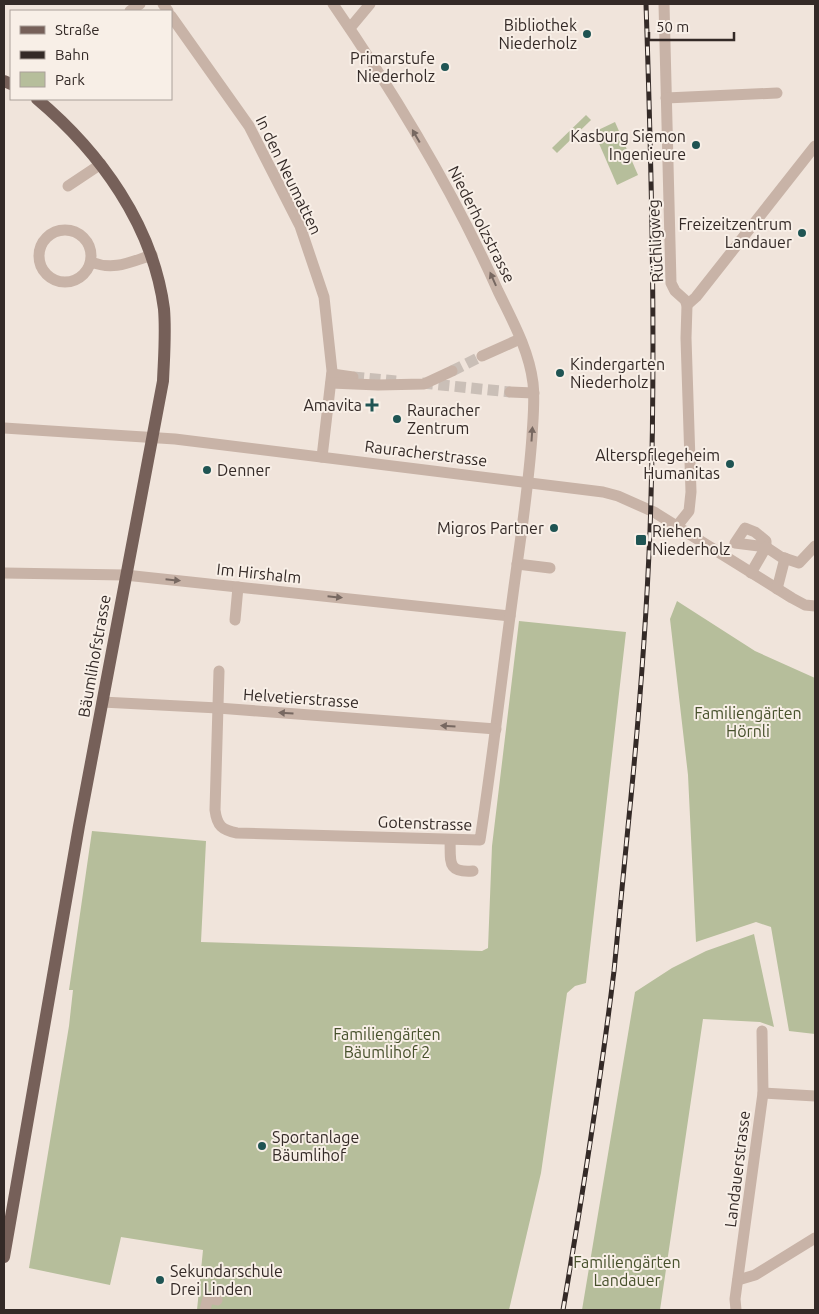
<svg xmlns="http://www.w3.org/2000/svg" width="819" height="1314" font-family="Ubuntu,sans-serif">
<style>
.green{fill:#b6be9b}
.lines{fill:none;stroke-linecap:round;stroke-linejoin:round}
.minor-tunnel{stroke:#cabfb7;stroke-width:11;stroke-dasharray:11 5.5;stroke-linecap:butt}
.minor{stroke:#c8b3a7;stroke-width:11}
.major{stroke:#766059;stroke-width:12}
.rail-casing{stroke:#342a27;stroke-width:5}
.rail{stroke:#f8efe7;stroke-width:3;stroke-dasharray:9;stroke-linecap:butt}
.oneway{fill:#776861}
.poi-dot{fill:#1f5453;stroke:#f8efe7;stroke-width:2}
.labels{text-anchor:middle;stroke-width:4;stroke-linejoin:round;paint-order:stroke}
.poi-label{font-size:16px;fill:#342a27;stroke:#f8efe7;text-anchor:end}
.street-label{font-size:16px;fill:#342a27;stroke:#f8efe7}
.park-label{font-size:16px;fill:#47512c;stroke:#f8efe7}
</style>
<rect width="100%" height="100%" fill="#f0e4db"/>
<g class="green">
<path d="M586 115 591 120 557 153 552 148Z"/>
<path d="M615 122 638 175 617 185 594 132Z"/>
<path d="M677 601 755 651 815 678V1034L789 1031 771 927 756 922 696 942 688 775 670 619Z"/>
<path d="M519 621 626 632 586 983 575 986 567 993 541 1173 509 1310H197L203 1250 121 1237 110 1285 29 1268 69 1026 73 990H69L92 831 206 841 201 942 482 951 488 948 492 846Z"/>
<path d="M754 934 774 1027 760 1022 703 1019 660 1310H582L635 992 672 968 706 951Z"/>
</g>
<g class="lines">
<g class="minor-tunnel">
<path d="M452 371 482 356"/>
<path d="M353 377 396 381"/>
<path d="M422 383 510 392"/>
</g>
<g class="minor">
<path d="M163 4 168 11"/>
<path d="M664 4 671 283 675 291 685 300 687 305 686 338 691 492 689 511 677 526"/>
<path d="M130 11 140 4"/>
<path d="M171 16 249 126 300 226 324 297 332 371 322 457"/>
<path d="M350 28 370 4"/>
<path d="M666 98 777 93"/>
<path d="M68 186 101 164"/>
<circle cx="65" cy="256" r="26"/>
<path d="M91 262C114 271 130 262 152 255"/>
<path d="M687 305 696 297 815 146"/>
<path d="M482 356 520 339"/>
<path d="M332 374 353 377"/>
<path d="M331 383 378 385 424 384 452 371"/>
<path d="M510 392 534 393"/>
<path d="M4 428 175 439 603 492 618 496 654 512 792 598 805 605 815 606"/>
<path d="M745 528 755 532 766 541V547L735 543Z"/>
<path d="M517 564 550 568"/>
<path d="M4 573 125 575 510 616"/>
<path d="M751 573 766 547 781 557 799 563 815 546"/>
<path d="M777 589 785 558"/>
<path d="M235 620 238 587"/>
<path d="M219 671 215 810C217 826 222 830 237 833L480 840C494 749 504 657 517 565 523 522 529 480 532 436 533 418 535 400 533 383 529 350 512 320 498 291 453 190 395 94 333 4"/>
<path d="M102 702 218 708 496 729"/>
<path d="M450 840C451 861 446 873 473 871"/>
<path d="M763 1093 815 1096"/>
<path d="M738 1280 755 1275 815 1238"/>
<path d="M205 1310 208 1298 217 1300"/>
<path d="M736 1310 735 1299 763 1093 762 1031"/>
</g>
<g class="major">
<path d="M4 81 11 84"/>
<path d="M4 1257 79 826 163 381C164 357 166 333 164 309 153 225 100 152 37 99"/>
</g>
<defs>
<path id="rail" d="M563 1310C582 1198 600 1085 614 971 619 923 623 875 628 827 638 729 646 630 650 531 656 355 652 180 646 4"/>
</defs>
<use href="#rail" class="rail-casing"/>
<use href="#rail" class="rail"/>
</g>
<defs><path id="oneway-solid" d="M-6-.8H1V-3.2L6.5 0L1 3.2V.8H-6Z" transform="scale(1.25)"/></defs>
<g class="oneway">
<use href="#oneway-solid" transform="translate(416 136) rotate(-120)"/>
<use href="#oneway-solid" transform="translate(493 279) rotate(-114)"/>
<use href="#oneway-solid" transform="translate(532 434) rotate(-86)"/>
<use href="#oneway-solid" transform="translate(173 580) rotate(6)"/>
<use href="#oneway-solid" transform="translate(335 597) rotate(6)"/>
<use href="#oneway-solid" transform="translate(286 713) rotate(-176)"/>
<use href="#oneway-solid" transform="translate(448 726) rotate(-176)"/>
</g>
<g class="poi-dot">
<circle cx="587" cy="34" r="5"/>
<circle cx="445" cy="67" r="5"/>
<circle cx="696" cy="145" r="5"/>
<circle cx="802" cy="233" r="5"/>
<circle cx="560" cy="373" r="5"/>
<path d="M369.5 397.5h5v5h5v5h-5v5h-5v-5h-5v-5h5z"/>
<circle cx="397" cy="419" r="5"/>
<circle cx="730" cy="464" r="5"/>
<circle cx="207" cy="470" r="5"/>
<circle cx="554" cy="528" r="5"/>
<rect x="635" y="534" width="12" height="12" rx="2.5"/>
<circle cx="262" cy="1146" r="5"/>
<circle cx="160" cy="1280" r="5"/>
</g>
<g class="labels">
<g class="poi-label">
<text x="577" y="31">Bibliothek<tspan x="577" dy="18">Niederholz</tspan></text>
<text x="435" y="64">Primarstufe<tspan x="435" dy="18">Niederholz</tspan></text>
<text x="686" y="142">Kasburg Siemon<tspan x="686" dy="18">Ingenieure</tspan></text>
<text x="792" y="230">Freizeitzentrum<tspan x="792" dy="18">Landauer</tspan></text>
<text x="570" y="370" text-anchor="start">Kindergarten<tspan x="570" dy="18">Niederholz</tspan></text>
<text x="362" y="411">Amavita</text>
<text x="407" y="416" text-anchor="start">Rauracher<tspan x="407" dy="18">Zentrum</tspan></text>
<text x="720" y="461">Alterspflegeheim<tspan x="720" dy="18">Humanitas</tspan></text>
<text x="217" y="476" text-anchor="start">Denner</text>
<text x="544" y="534">Migros Partner</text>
<text x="652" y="537" text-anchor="start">Riehen<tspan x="652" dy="18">Niederholz</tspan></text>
<text x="272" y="1143" text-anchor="start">Sportanlage<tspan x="272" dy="18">Bäumlihof</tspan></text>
<text x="170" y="1277" text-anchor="start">Sekundarschule<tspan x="170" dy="18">Drei Linden</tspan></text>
</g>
<g class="street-label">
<text transform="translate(289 175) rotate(64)" y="6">In den Neumatten</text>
<text transform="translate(482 224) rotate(63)" y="6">Niederholzstrasse</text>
<text transform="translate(655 241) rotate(-93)" y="6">Rüchligweg</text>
<text transform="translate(426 453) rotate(7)" y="6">Rauracherstrasse</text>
<text transform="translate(259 573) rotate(6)" y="6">Im Hirshalm</text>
<text transform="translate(94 656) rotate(-80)" y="6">Bäumlihofstrasse</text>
<text transform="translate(301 698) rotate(4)" y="6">Helvetierstrasse</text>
<text transform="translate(425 823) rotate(2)" y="6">Gotenstrasse</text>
<text transform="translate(737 1169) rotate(-83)" y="6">Landauerstrasse</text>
</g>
<g class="park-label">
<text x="748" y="719">Familiengärten<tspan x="748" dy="18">Hörnli</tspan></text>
<text x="387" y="1040">Familiengärten<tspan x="387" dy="18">Bäumlihof 2</tspan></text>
<text x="627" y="1268">Familiengärten<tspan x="627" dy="18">Landauer</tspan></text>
</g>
</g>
<rect width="819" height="1314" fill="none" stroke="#342a27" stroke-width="10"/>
<rect x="10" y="10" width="162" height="90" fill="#f8efe7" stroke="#aaa09a"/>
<rect x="20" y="26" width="25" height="8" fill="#766059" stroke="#aaa09a"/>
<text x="55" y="35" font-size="15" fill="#342a27">Straße</text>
<rect x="20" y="51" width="25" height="8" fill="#342a27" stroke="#aaa09a"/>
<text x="55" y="60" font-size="15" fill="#342a27">Bahn</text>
<rect x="20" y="72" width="25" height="15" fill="#b6be9b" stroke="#aaa09a"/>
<text x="55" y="85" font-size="15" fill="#342a27">Park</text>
<path d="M649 32v8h85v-8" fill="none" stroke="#342a27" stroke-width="2.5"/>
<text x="656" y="32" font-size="15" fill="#342a27" stroke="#f8efe7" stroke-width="4" paint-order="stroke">50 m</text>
</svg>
